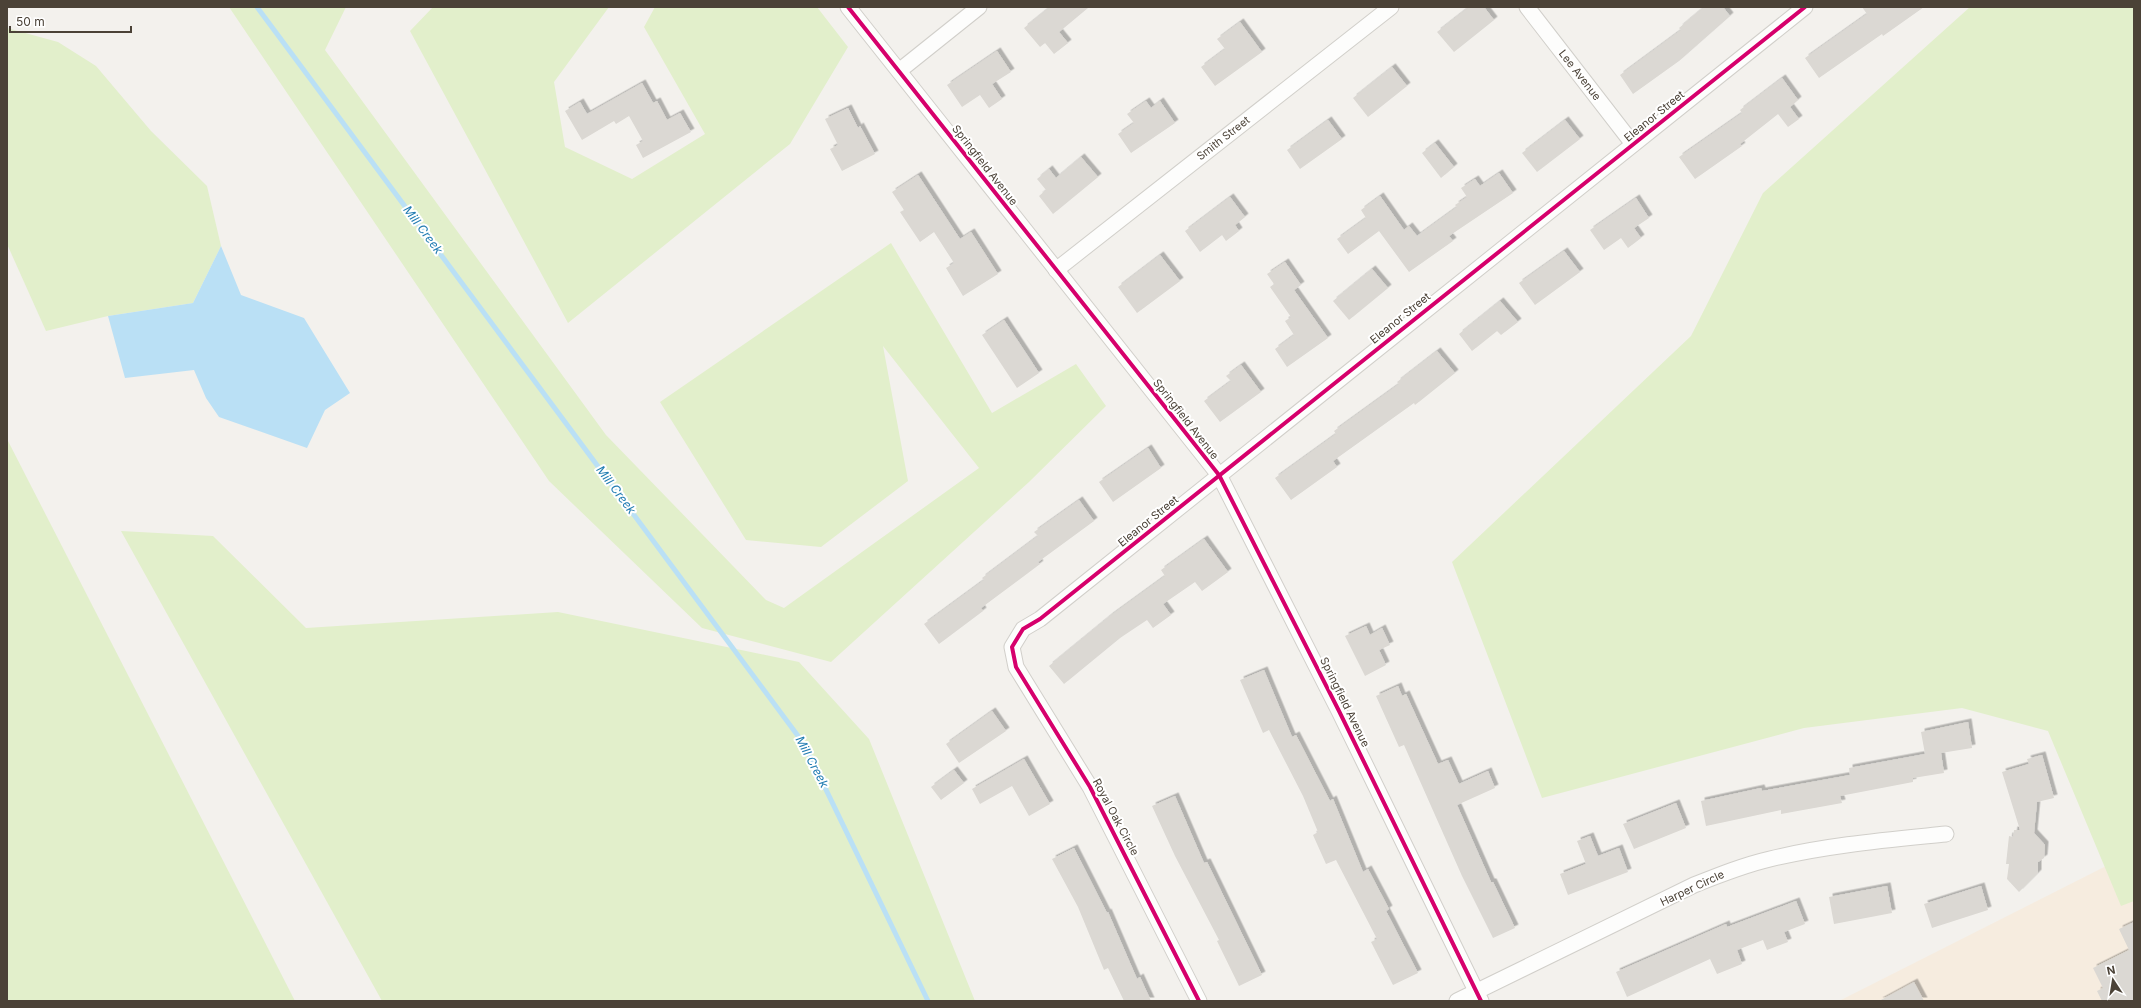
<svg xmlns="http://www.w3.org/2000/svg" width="2141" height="1008" font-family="Inter,sans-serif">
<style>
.commercial{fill:#f6ecdf}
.green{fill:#e2efcb}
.water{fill:#bae0f5}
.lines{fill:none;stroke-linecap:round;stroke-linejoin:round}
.stream{stroke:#bae0f5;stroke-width:5}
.building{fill:#dbd8d3;filter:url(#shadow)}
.street-casing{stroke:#d1cfca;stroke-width:17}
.street{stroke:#fdfdfc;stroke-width:15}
.cycleway-casing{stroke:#fff;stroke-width:6}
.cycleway{stroke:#d6006c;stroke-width:4}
.labels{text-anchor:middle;stroke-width:4;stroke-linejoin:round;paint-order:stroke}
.street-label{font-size:11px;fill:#4b4237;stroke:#fff}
.water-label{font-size:12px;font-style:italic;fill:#217cb2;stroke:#fff}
</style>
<defs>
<filter id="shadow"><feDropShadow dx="3.5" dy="-3.5" stdDeviation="0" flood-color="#0004"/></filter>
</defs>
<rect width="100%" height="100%" fill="#f3f1ed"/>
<path class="commercial" d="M2134 827V1001H1839L2116 861Z"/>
<g class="green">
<path d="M229 7H346L325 50 606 435 766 600 784 608 979 468 883 346 908 481 821 547 746 540 660 402 891 243 992 413 1076 364 1106 406 1029 482 831 662 702 628 549 481Z"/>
<path d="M433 7H609L554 82 565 147 632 179 705 134 644 27 655 7H817L848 47 790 144 568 323 410 31Z"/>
<path d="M1970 7H2134V901L2121 906 2048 731 1962 708 1804 728 1542 798 1452 562 1691 336 1763 193Z"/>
<path d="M7 28 58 42 96 66 151 131 207 186 221 246 193 303 108 316 46 331 7 244Z"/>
<path d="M7 439 295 1001H7Z"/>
<path d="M121 531 213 536 306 628 558 612 799 662 869 739 975 1001H382Z"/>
</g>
<path class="water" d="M221 246 241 295 304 318 350 393 325 410 307 448 219 417 206 398 194 370 125 378 108 316 193 303Z"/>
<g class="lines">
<path class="stream" d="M257 7 804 744 928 1001"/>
</g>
<g class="building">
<path d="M1050 7H1089L1059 32 1068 43 1054 54 1045 43 1040 47 1024 28Z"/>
<path d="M1469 7H1484L1494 20 1454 52 1437 32Z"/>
<path d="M1704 7H1723L1730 16 1679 61 1633 94 1620 75 1681 30 1679 28Z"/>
<path d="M1862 7H1924L1883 36 1882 34 1819 78 1805 58 1867 14Z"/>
<path d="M1240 22 1262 52 1215 86 1201 67 1225 49 1217 39Z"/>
<path d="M997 51 1011 72 992 84 1002 99 989 108 980 95 962 107 947 85Z"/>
<path d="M1392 67 1407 86 1368 117 1353 98Z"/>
<path d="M1782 78 1798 100 1790 107 1799 119 1788 127 1778 114 1740 144 1742 146 1695 179 1679 157 1742 113 1740 110Z"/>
<path d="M642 83 653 103 657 101 667 120 680 113 691 132 643 158 636 145 643 141 629 116 616 124 614 121 582 140 565 111 580 102 587 114Z"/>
<path d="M1146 101 1151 108 1160 101 1175 123 1131 153 1118 134 1134 123 1127 114Z"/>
<path d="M848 108 858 128 860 126 875 154 842 171 830 149 838 145 825 119Z"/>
<path d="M1328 120 1342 139 1300 169 1287 150Z"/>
<path d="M1565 120 1580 139 1537 172 1522 153Z"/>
<path d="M1435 143 1454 167 1441 178 1422 153Z"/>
<path d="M1081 157 1098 177 1053 214 1039 196 1046 190 1037 179 1049 169 1056 178Z"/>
<path d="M1499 173 1513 193 1449 236 1453 241 1409 272 1379 231 1348 254 1337 239 1366 218 1361 210 1380 196 1404 230 1409 226 1417 236 1457 207 1455 205 1467 197 1461 188 1475 179 1480 186Z"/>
<path d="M918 175 960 239 971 232 998 274 963 296 946 268 954 263 934 232 920 242 900 212 904 210 892 192Z"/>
<path d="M1230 197 1245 217 1235 225 1239 231 1226 241 1222 235 1200 252 1185 231Z"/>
<path d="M1636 198 1649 218 1634 228 1641 238 1628 248 1621 238 1604 250 1590 230Z"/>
<path d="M1564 251 1580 272 1535 305 1519 283Z"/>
<path d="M1160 255 1180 281 1137 313 1118 287Z"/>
<path d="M1285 262 1301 285 1294 290 1328 338 1287 367 1275 349 1294 335 1285 321 1291 317 1270 287 1274 284 1267 274Z"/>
<path d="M1372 269 1388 288 1349 320 1333 301Z"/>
<path d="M1500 301 1518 322 1501 335 1497 331 1472 351 1459 334Z"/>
<path d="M1004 320 1039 373 1017 388 982 335Z"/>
<path d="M1437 351 1455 373 1415 405 1414 403 1333 461 1337 467 1291 500 1275 478 1336 434 1334 431 1399 384 1397 382Z"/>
<path d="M1241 365 1261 392 1220 422 1204 401 1231 381 1226 376Z"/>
<path d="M1148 448 1161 468 1113 502 1099 482Z"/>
<path d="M1079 500 1094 521 1038 562 1040 564 981 608 983 611 939 644 924 624 984 580 982 578 1038 536 1034 532Z"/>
<path d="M1204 539 1228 572 1202 591 1195 582 1163 604 1171 615 1153 628 1147 620 1120 638 1064 684 1049 666 1110 616 1165 576 1161 570Z"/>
<path d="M1366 626 1370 635 1382 628 1390 645 1379 650 1386 665 1365 676 1345 636Z"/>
<path d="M1264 670 1292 737 1296 735 1330 801 1333 799 1363 872 1368 869 1389 909 1386 911 1418 973 1393 985 1371 942 1377 939 1336 860 1326 864 1313 835 1318 832 1303 796 1269 730 1263 733 1240 680Z"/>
<path d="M1398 686 1402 696 1406 694 1438 764 1448 760 1459 784 1488 771 1495 788 1457 805 1491 882H1493L1515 928 1493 938 1462 876 1404 745 1399 747 1376 696Z"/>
<path d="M992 711 1006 731 959 763 946 744Z"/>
<path d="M1968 722 1972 748 1941 753 1944 773 1913 778V782L1840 796 1842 803 1781 814V810L1706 826 1701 801 1761 788 1762 791 1850 775 1849 768 1925 754 1921 732Z"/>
<path d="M2042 755 2054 798 2037 802 2034 833 2045 845 2044 858 2038 862V873L2019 892 2007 879 2009 864H2006L2009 836 2013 837 2014 830H2020L2002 772 2029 764 2027 759Z"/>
<path d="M1024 759 1050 804 1029 816 1012 786 980 804 972 789Z"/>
<path d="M954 770 964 783 941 800 931 787Z"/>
<path d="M1175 796 1204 863 1207 862 1262 975 1239 986 1217 941 1219 940 1175 856 1152 806Z"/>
<path d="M1676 803 1686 828 1634 849 1623 824Z"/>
<path d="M1590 836 1598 856 1619 848 1628 872 1568 895 1560 874 1586 864 1577 841Z"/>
<path d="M1074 848 1107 913 1108 912 1137 979 1140 977 1151 1001H1124L1108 968 1104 970 1078 907 1052 859Z"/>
<path d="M1887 886 1892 913 1834 924 1829 897Z"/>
<path d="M1981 886 1988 910 1932 928 1924 904Z"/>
<path d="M1796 901 1805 924 1784 932 1788 942 1767 950 1763 940 1737 950 1742 964 1717 974 1710 959 1627 997 1616 972 1726 924 1727 927Z"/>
<path d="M2134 922V1001H2102L2097 991 2103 988 2093 968 2129 950 2119 929Z"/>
<path d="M1914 982 1924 1001H1879Z"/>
</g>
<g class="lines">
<defs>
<g id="street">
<path d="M848 7 1219 475 1339 711 1481 1001"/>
<path d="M1527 7 1633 144"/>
<path d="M899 71 979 7"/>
<path d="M1056 270 1391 7"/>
<path d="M1199 1001 1090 787 1016 667 1012 647 1023 629 1040 619 1805 7"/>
<path d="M1457 1001 1694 885C1719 875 1744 865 1770 859 1827 845 1887 840 1946 834"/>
</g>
</defs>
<use href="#street" class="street-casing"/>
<use href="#street" class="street"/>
<defs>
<g id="cycleway">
<path d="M848 7 1219 475 1339 711 1481 1001"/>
<path d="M1199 1001 1090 787 1016 667 1012 647 1023 629 1040 619 1805 7"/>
</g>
</defs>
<use href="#cycleway" class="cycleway-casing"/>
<use href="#cycleway" class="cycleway"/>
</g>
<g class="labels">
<g class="street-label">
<text transform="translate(1580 75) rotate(52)" y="4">Lee Avenue</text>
<text transform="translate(1654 116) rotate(-39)" y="4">Eleanor Street</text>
<text transform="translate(1223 138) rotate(-38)" y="4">Smith Street</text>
<text transform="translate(985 165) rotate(52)" y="4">Springfield Avenue</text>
<text transform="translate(1400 318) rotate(-39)" y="4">Eleanor Street</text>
<text transform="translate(1186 419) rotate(52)" y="4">Springfield Avenue</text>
<text transform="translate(1148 521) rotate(-39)" y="4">Eleanor Street</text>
<text transform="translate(1345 702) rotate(64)" y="4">Springfield Avenue</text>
<text transform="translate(1116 817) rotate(62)" y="4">Royal Oak Circle</text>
<text transform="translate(1692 888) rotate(-25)" y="4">Harper Circle</text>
</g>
<g class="water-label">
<text transform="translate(423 230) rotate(53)" y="4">Mill Creek</text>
<text transform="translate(616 490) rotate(53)" y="4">Mill Creek</text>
<text transform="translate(812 762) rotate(62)" y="4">Mill Creek</text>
</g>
</g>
<rect width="2141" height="1008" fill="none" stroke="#4b4237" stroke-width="16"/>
<g transform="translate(2113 980) rotate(348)" stroke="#ffffff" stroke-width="3" paint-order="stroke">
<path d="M0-3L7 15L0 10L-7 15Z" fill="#4b4237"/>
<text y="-6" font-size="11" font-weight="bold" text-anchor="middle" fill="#4b4237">N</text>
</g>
<path d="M10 26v6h121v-6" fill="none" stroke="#4b4237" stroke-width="2"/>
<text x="16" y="26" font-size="12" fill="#4b4237" stroke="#ffffff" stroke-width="3" paint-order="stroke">50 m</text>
</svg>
